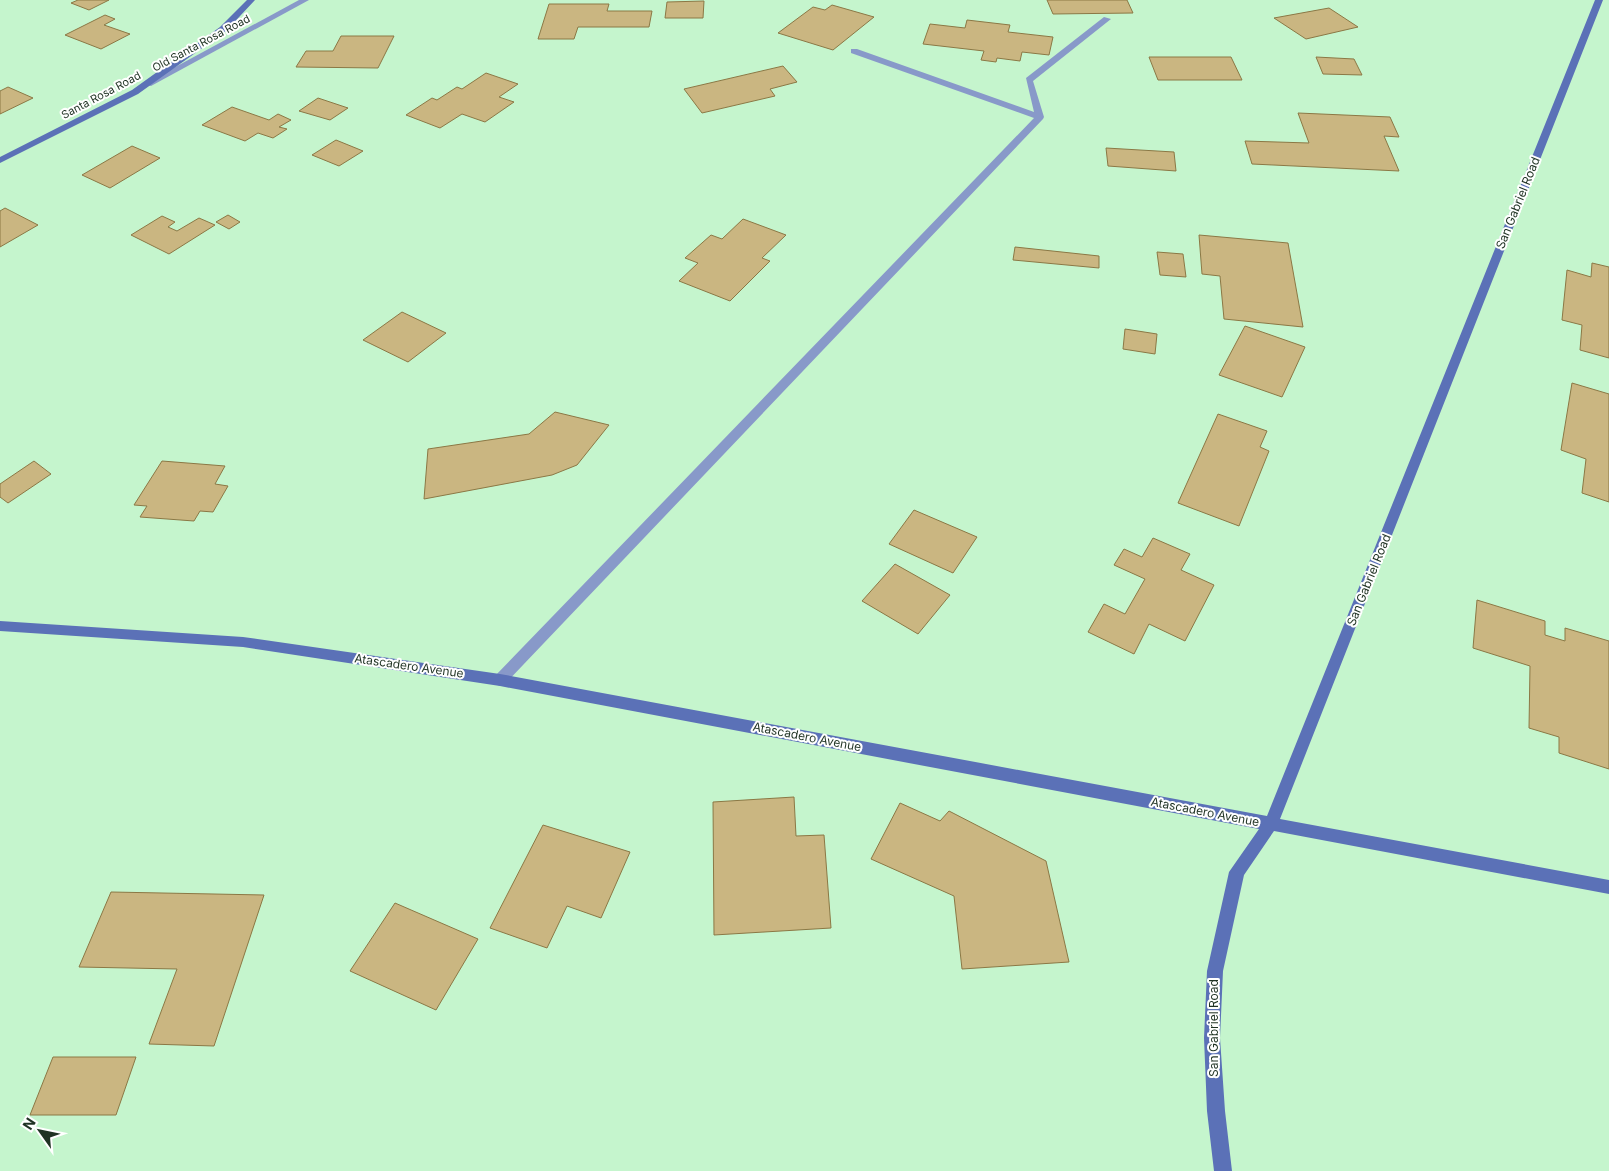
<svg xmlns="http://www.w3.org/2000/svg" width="1609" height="1171" font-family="Inter,sans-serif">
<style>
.building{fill:#cab681;stroke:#8b7845}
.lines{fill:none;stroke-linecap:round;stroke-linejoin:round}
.street{fill:#8899c9;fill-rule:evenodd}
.secondary{fill:#5b71b7;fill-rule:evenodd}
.labels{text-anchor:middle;stroke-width:4;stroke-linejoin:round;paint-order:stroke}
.far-street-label{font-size:11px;fill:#1f3223;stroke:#fff}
.street-label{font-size:12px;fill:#1f3223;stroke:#fff}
</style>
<rect width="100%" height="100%" fill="#c5f5cd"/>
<g class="building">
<path d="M78 0H109L89 10 71 3Z"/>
<path d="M1047 0H1127L1133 13 1053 14Z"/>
<path d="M704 1 703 18H665L667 2Z"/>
<path d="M549 4H609L607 11H652L649 27H578L574 39H538Z"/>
<path d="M832 5 874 17 833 50 778 33 813 7 825 10Z"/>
<path d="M1329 8 1358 27 1306 39 1274 18Z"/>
<path d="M105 15 115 19 104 25 130 34 101 49 65 35Z"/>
<path d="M967 20 1010 25 1008 32 1053 37 1049 55 1022 52 1020 61 997 58 996 62 981 60 984 51 923 44 930 24 965 28Z"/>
<path d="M341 36H394L378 68 296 67 306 51H333Z"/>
<path d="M1149 57H1231L1242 80H1158Z"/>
<path d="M1316 57 1354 59 1362 75 1323 74Z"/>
<path d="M783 66 797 82 770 89 775 96 702 113 684 89Z"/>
<path d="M486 73 518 84 499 97 514 102 485 122 462 114 440 128 406 115 432 98 437 100 457 87 462 89Z"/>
<path d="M8 87 33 98 0 114V91Z"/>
<path d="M318 98 348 108 330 120 299 111Z"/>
<path d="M232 107 269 120 278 114 291 120 279 127 287 129 273 138 258 133 245 141 202 125Z"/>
<path d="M1298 113 1390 117 1399 137 1384 136 1399 171 1252 164 1245 141 1309 143Z"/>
<path d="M336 140 363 151 339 166 312 155Z"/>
<path d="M132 146 160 158 110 188 82 175Z"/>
<path d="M1106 148 1174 152 1176 171 1108 166Z"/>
<path d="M5 208 38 225 0 247V211Z"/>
<path d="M228 215 240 222 229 229 216 222Z"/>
<path d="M162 216 175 222 168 227 177 231 199 218 215 225 169 254 131 235Z"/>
<path d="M743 219 786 235 762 258 770 261 730 301 679 281 698 263 685 258 711 235 722 239Z"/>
<path d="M1199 235 1288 243 1303 327 1224 319 1220 276 1202 274Z"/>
<path d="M1015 247 1099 256V268L1013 260Z"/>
<path d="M1157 252 1183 254 1186 277 1160 275Z"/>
<path d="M1592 263 1609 267V358L1580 350 1582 325 1562 320 1567 270 1591 277Z"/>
<path d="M402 312 446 333 408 362 363 340Z"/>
<path d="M1245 326 1305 347 1282 397 1219 375Z"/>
<path d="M1125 329 1157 334 1155 354 1123 349Z"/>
<path d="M1572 383 1609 394V502L1582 493 1586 459 1561 450Z"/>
<path d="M555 412 609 425 577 465 552 475 424 499 428 449 529 434Z"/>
<path d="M1218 414 1267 431 1260 447 1269 451 1239 526 1178 503Z"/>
<path d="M34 461 51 474 8 503 0 497V484Z"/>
<path d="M162 461 225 466 215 484 228 486 213 512 200 511 194 521 140 517 147 506 134 505Z"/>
<path d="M914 510 977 537 953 573 889 544Z"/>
<path d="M1153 538 1190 554 1181 570 1214 585 1185 641 1149 624 1134 654 1088 632 1104 604 1125 614 1145 579 1114 565 1124 549 1142 557Z"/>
<path d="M895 564 950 595 918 634 862 601Z"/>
<path d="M1477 600 1545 621V635L1565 641V628L1609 641V769L1559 753V737L1529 728 1530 666 1473 648Z"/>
<path d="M794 797 796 836 824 835 831 928 714 935 713 802Z"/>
<path d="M900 803 940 821 949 811 1046 861 1069 962 962 969 954 896 871 859Z"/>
<path d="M543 825 630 852 601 918 567 906 547 948 490 928Z"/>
<path d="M111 892 264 895 214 1046 149 1044 177 969 79 967Z"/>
<path d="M395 903 478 939 436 1010 350 971Z"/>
<path d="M53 1057H136L116 1115H30Z"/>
</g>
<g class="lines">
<g class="street">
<path d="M299 0H309L151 86 144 84Z"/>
<path d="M1104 17 1111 19 1033 81 1044 117 1043 119 505 684 500 686 495 684 493 680 495 676 1034 118 851 53V49H857L1034 112 1026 78Z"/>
</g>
<g class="secondary">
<path d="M247 0H255L226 31 138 94 0 163V157L132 90 220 27Z"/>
<path d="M1595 0H1603L1280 819 1609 880V894L1274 831 1244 875 1223 971 1220 1038 1225 1111 1232 1171H1214L1207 1111 1204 1038 1207 971 1229 872 1259 829 500 686 243 647 0 631V621L243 637 500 674 1267 816Z"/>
</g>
</g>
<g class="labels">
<g class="far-street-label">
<text transform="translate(201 43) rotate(-28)" y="4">Old Santa Rosa Road</text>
<text transform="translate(101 95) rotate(-28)" y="4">Santa Rosa Road</text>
</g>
<g class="street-label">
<text transform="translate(1518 203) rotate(-68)" y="4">San Gabriel Road</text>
<text transform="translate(1369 580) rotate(-68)" y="4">San Gabriel Road</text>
<text transform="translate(409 666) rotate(8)" y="4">Atascadero Avenue</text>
<text transform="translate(807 737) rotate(11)" y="4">Atascadero Avenue</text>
<text transform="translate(1205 812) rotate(11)" y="4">Atascadero Avenue</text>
<text transform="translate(1214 1028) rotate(-90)" y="4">San Gabriel Road</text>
</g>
</g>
<g transform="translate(40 1131) rotate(303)" stroke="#ffffff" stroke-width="4" paint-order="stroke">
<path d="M0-4L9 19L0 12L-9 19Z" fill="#1f3223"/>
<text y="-8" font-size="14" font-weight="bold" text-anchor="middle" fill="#1f3223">N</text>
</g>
</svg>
